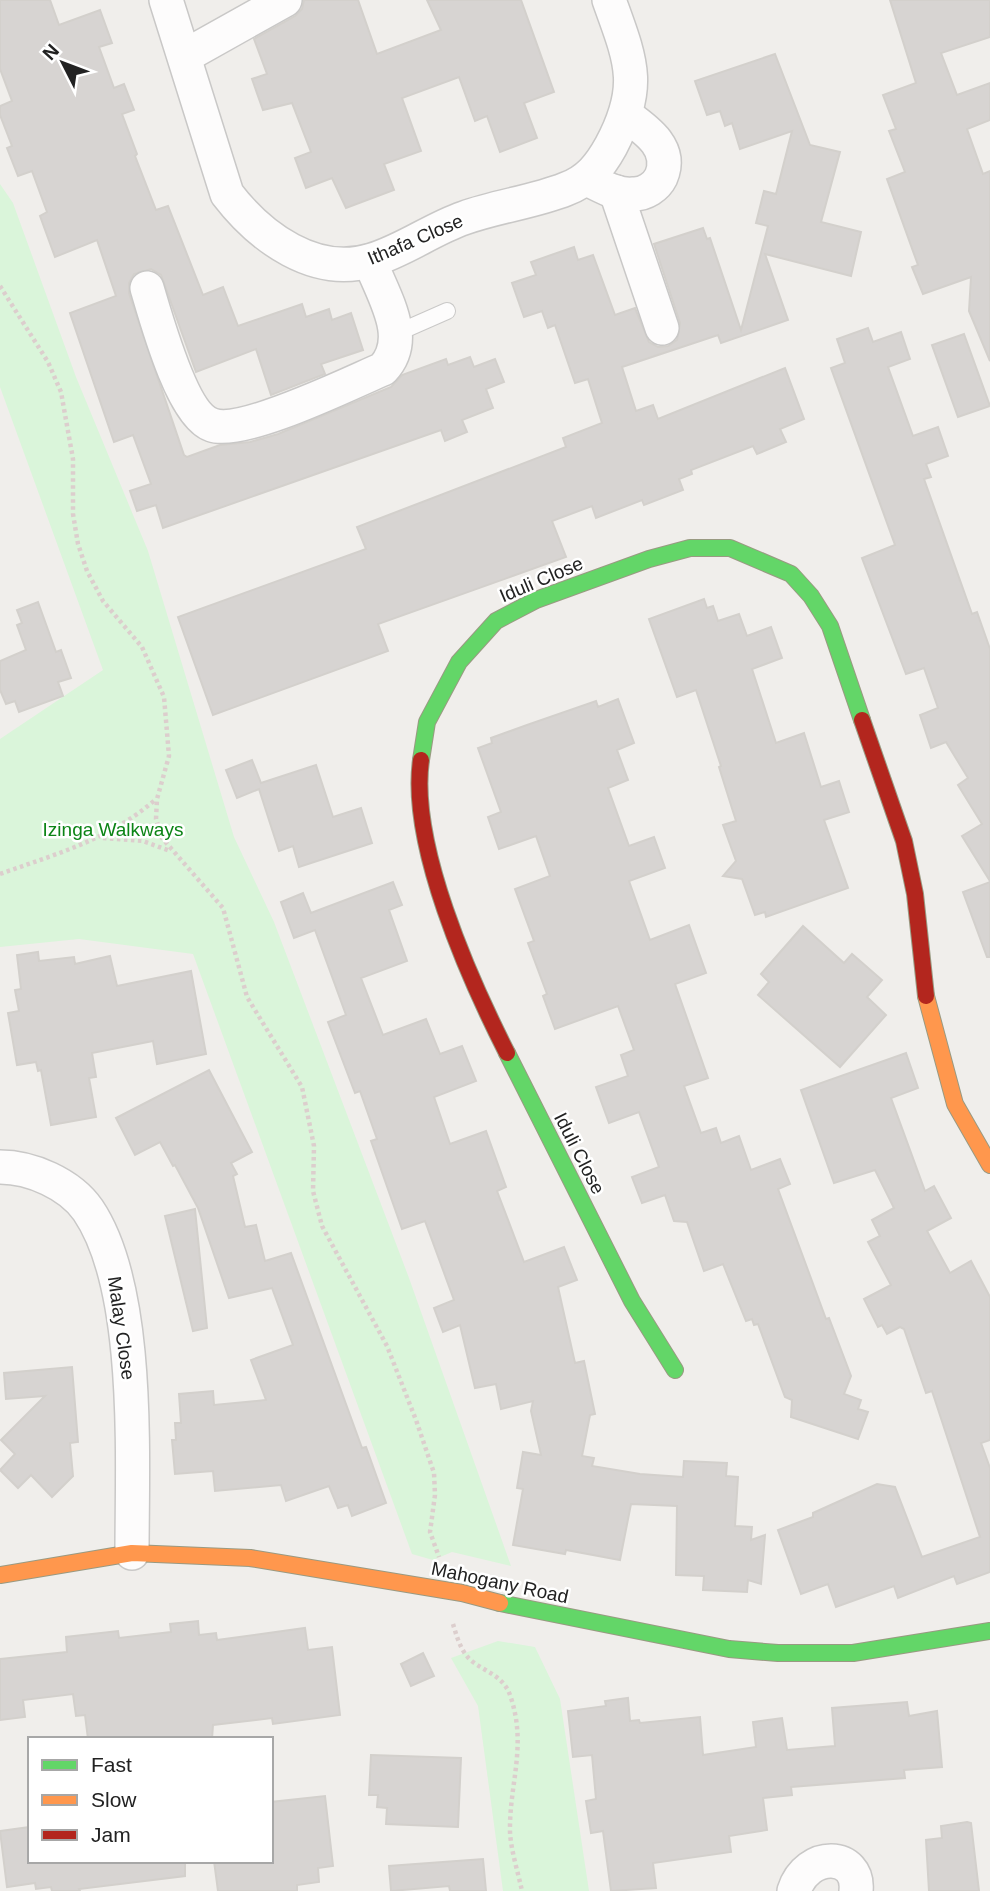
<svg xmlns="http://www.w3.org/2000/svg" width="990" height="1891" font-family="Arial,sans-serif">
<style>
.park{fill:#daf5da}
.building{fill:#d7d4d2;stroke:#d3d0cc;stroke-width:2}
.lines{fill:none;stroke-linecap:round;stroke-linejoin:round}
.lane-casing{stroke:#c9c8c7;stroke-width:18}
.street-casing{stroke:#c9c8c7;stroke-width:36}
.fast-casing{stroke:#999a82;stroke-width:18}
.slow-casing{stroke:#999a82;stroke-width:18}
.jam-casing{stroke:#999a82;stroke-width:18}
.path{stroke:#dccecd;stroke-width:4.5;stroke-dasharray:3.5 3.5;stroke-linecap:butt}
.lane{stroke:#fdfcfc;stroke-width:16}
.street{stroke:#fdfcfc;stroke-width:33}
.fast{stroke:#63d668;stroke-width:16}
.slow{stroke:#ff974d;stroke-width:16}
.jam{stroke:#b3261e;stroke-width:16}
.labels{text-anchor:middle;stroke-width:5;stroke-linejoin:round;paint-order:stroke}
.street-label{font-size:19px;fill:#222;stroke:#fff}
.park-label{font-size:19px;fill:#0c8416;stroke:#fff}
</style>
<rect width="100%" height="100%" fill="#f0eeeb"/>
<g class="park">
<path d="M0 184 13 203 76 377 148 551 234 837 274 922 409 1278 511 1566 452 1552 433 1560 412 1554 193 954 79 939 0 947V739L103 670 0 387Z"/>
<path d="M498 1641 535 1647 560 1699 589 1891H503L478 1706 451 1658Z"/>
</g>
<g class="building">
<path d="M0 0H50L59 25 100 10 112 43 99 47 114 88 124 84 134 110 122 114 137 154 135 156 156 210 168 206 203 295 223 287 238 326 302 304 306 317 329 309 332 320 351 313 363 350 321 364 325 374 271 395 256 349 196 372 161 275 151 269 134 274 129 283V293L184 455 187 457 220 445 250 442 278 434 391 387 402 375 446 359 448 365 470 357 474 367 495 359 504 382 486 389 493 408 462 420 467 432 445 441 441 430 163 528 156 505 137 511 130 491 151 484 133 435 114 442 70 313 116 296 97 240 55 257 40 216 47 212 32 171 18 176 7 148 12 146 0 115V106L12 101 0 69Z"/>
<path d="M304 0H358L377 54 441 30 427 0H521L554 92 524 103 537 138 500 152 487 116 475 121 459 77 402 98 421 151 384 164 394 190 346 208 332 178 306 188 295 158 311 152 292 103 263 110 252 79 267 74 254 39 295 16 302 9Z"/>
<path d="M890 0H990V37L941 53 957 95 990 83V120L967 129 983 174 990 171V361L969 311 971 277 923 294 912 267 918 265 887 179 905 172 889 131 896 129 883 95 916 83Z"/>
<path d="M775 54 810 145 840 152 821 222 861 232 851 276 765 254 788 320 721 343 718 335 622 367 636 411 653 405 658 419 785 368 804 419 780 429 786 442 757 454 753 446 691 470 692 474 679 479 683 490 644 505 642 500 596 518 592 506 552 521 566 557 378 624 388 651 213 715 178 617 366 549 357 527 566 447 563 438 602 423 588 379 575 383 555 325 548 328 542 311 524 317 512 283 536 275 531 262 574 247 578 260 593 255 615 315 635 308 649 342 658 347 668 346 677 340 680 323 654 244 703 228 707 239 710 238 741 330 768 226 756 223 764 191 776 194 792 131 740 149 732 123 725 126 720 111 707 115 695 81Z"/>
<path d="M868 328 873 342 901 332 910 359 888 367 913 436 938 427 948 456 926 464 931 477 924 479 972 614 977 612 990 649V881L962 836 982 824 958 785 968 778 946 742 931 748 920 715 938 708 924 668 906 674 862 558 895 545 831 368 845 363 837 339Z"/>
<path d="M964 334 990 406 958 417 932 345Z"/>
<path d="M704 599 707 608 713 606 718 621 739 614 747 636 771 627 782 658 752 669 776 743 804 733 821 787 839 781 849 812 824 820 848 888 766 917 765 912 755 915 742 879 723 876 736 861 723 825 736 821 719 767 721 766 696 690 677 697 649 619Z"/>
<path d="M38 602 56 652 61 650 71 678 58 682 63 696 19 712 15 701 6 704 0 690V661L26 650 17 625 22 623 17 610Z"/>
<path d="M618 699 634 743 617 750 628 780 608 788 629 846 654 837 665 868 629 881 650 940 689 925 706 973 675 984 708 1078 684 1086 701 1133 716 1128 721 1143 739 1136 751 1170 780 1159 790 1184 778 1189 826 1319 829 1318 851 1376 844 1394 861 1400 858 1409 868 1412 858 1439 791 1417 792 1400 785 1397 758 1324 754 1325 752 1319 746 1321 723 1264 704 1271 687 1222 674 1221 665 1195 642 1203 632 1177 659 1167 639 1112 609 1123 596 1087 628 1076 621 1055 634 1050 618 1006 555 1029 543 996 547 994 528 943 534 941 515 889 550 876 536 836 499 849 488 817 501 812 478 748 492 743 491 738 527 725 596 701 598 707Z"/>
<path d="M252 760 261 783 316 765 333 817 361 808 372 843 299 867 293 846 279 851 259 789 237 798 226 770Z"/>
<path d="M393 882 402 905 389 910 407 961 361 978 383 1035 426 1019 440 1054 462 1046 476 1081 434 1097 450 1144 486 1131 506 1187 497 1191 524 1262 564 1247 577 1280 558 1287 575 1363 584 1361 595 1414 590 1415 582 1456 594 1458 592 1466 640 1474 683 1477 684 1461 727 1463 726 1476 738 1477 735 1526 752 1527 751 1540 765 1535 761 1584 748 1580 747 1592 703 1590 704 1576 676 1575 677 1506 631 1504 620 1560 566 1550 565 1554 513 1545 523 1489 517 1488 523 1452 541 1455 531 1411 533 1401 501 1409 496 1384 475 1388 460 1325 443 1332 434 1308 454 1300 425 1221 402 1229 371 1141 377 1139 360 1091 355 1093 328 1022 346 1015 315 930 294 938 281 902 303 893 311 913Z"/>
<path d="M990 882V957H987L963 892Z"/>
<path d="M803 926 844 963 852 954 882 980 867 997 886 1015 840 1067 758 995 769 982 761 974Z"/>
<path d="M38 952 39 961 74 957 75 964 110 956 117 986 191 971 206 1054 157 1064 153 1041 92 1053 96 1077 89 1078 96 1117 51 1125 41 1070 38 1071 36 1062 17 1065 8 1013 19 1011 15 990 21 989 17 955Z"/>
<path d="M906 1053 918 1088 891 1098 925 1191 934 1186 951 1218 927 1231 950 1273 971 1261 990 1297V1440L981 1443 990 1468V1572L957 1584 954 1576 898 1598 894 1586 836 1607 828 1584 801 1594 778 1530 813 1517V1513L877 1484 895 1487 922 1557 980 1537 932 1391 926 1393 904 1329 900 1327 887 1334 882 1325 878 1327 864 1299 891 1285 868 1242 880 1236 872 1220 894 1208 875 1170 834 1183 801 1090Z"/>
<path d="M209 1070 252 1152 231 1163 237 1174 233 1176 245 1227 256 1225 265 1261 291 1253 362 1448 366 1447 386 1503 352 1516 348 1505 338 1508 329 1486 286 1501 281 1485 215 1491 213 1471 175 1474 172 1440H176L175 1423H181L179 1394 213 1391 214 1405 266 1400 251 1360 293 1345 272 1288 229 1298 198 1208 175 1165 173 1166 160 1142 135 1155 116 1118Z"/>
<path d="M195 1209 207 1328 193 1331 165 1216Z"/>
<path d="M72 1367 78 1442 70 1443 73 1476 52 1497 31 1475 18 1488 0 1470 15 1454 1 1440 45 1396 6 1399 4 1373Z"/>
<path d="M198 1621 199 1635 216 1633 217 1640 305 1628 308 1650 332 1647 340 1715 273 1724 272 1718 213 1725 212 1739H88L85 1715 76 1716 73 1694 23 1700 25 1717 0 1720V1659L67 1652 66 1637 118 1631 119 1638 171 1632 170 1624Z"/>
<path d="M423 1653 434 1676 411 1686 401 1664Z"/>
<path d="M628 1698 630 1721 639 1720 640 1723 700 1717 703 1755 756 1747 753 1722 782 1718 787 1750 835 1746 832 1708 907 1702 909 1716 937 1711 942 1767 904 1770 905 1778 791 1787 792 1795 763 1798 767 1830 729 1836 731 1852 653 1863 656 1888 611 1891 603 1831 591 1833 586 1801 596 1799 592 1755 573 1757 568 1711 606 1706 605 1701Z"/>
<path d="M371 1755 461 1758 458 1827 386 1824 387 1808 377 1807 378 1795H369Z"/>
<path d="M325 1796 333 1866 318 1868 319 1882 297 1885V1891H218L214 1861H271V1802Z"/>
<path d="M967 1822 971 1823 979 1891H929L926 1840 942 1838 941 1826Z"/>
<path d="M30 1827V1861H185V1876L79 1889 80 1891H52L51 1887 36 1889 35 1883 7 1887 0 1831Z"/>
<path d="M483 1859 486 1891H450L449 1886 391 1891 389 1866Z"/>
</g>
<g class="lines">
<defs>
<path id="lane" d="M397 333 447 311"/>
<g id="street">
<path d="M166 0 227 194C260 237 315 278 372 260 405 250 432 229 464 218 497 206 534 202 566 189 588 181 600 166 611 146 643 86 631 61 609 0"/>
<path d="M185 56 285 0"/>
<path d="M587 179C602 186 617 196 634 194 645 194 656 187 661 177 673 149 648 131 627 116"/>
<path d="M616 192 662 328"/>
<path d="M147 288C156 318 182 415 212 425 243 436 350 383 383 369 412 338 383 296 370 261"/>
<path d="M0 1167C31 1167 70 1184 88 1210 141 1288 132 1459 132 1553"/>
<path d="M794 1891C807 1850 860 1852 856 1891"/>
</g>
<g id="fast">
<path d="M421 760 427 722 459 662 496 621 536 600 649 559 690 548H730L791 574 811 596 830 626 862 720"/>
<path d="M507 1053 632 1301 675 1370"/>
<path d="M500 1603 729 1649 778 1653H853L990 1631"/>
</g>
<g id="slow">
<path d="M926 996 955 1104 990 1165"/>
<path d="M0 1575 132 1553 250 1558 462 1593 500 1603"/>
</g>
<g id="jam">
<path d="M862 720 904 841 915 894 926 996"/>
<path d="M421 760C409 844 469 978 507 1053"/>
</g>
</defs>
<use href="#lane" class="lane-casing"/>
<use href="#street" class="street-casing"/>
<use href="#fast" class="fast-casing"/>
<use href="#slow" class="slow-casing"/>
<use href="#jam" class="jam-casing"/>
<g class="path">
<path d="M0 286 48 362 61 392 73 459V514L78 544 87 571 103 601 142 647 164 697 169 756 157 799 156 819 162 838 223 908 247 997 302 1087 314 1146 313 1191 322 1226 387 1346 416 1420 434 1473 435 1495 430 1532 439 1557"/>
<path d="M103 838 143 841 170 851"/>
<path d="M0 874C56 854 111 839 156 799"/>
<path d="M453 1624C457 1637 461 1653 473 1662 488 1673 505 1677 511 1698 527 1747 509 1785 510 1832 511 1851 518 1872 522 1891"/>
</g>
<use href="#lane" class="lane"/>
<use href="#street" class="street"/>
<use href="#fast" class="fast"/>
<use href="#slow" class="slow"/>
<use href="#jam" class="jam"/>
</g>
<g class="labels">
<g class="street-label">
<text transform="translate(415 239) rotate(-23)" y="7">Ithafa Close</text>
<text transform="translate(541 579) rotate(-23)" y="7">Iduli Close</text>
<text transform="translate(580 1153) rotate(63)" y="7">Iduli Close</text>
<text transform="translate(122 1328) rotate(82)" y="7">Malay Close</text>
<text transform="translate(500 1582) rotate(12)" y="7">Mahogany Road</text>
</g>
<g class="park-label">
<text x="113" y="836">Izinga Walkways</text>
</g>
</g>
<rect x="28" y="1737" width="245" height="126" fill="#ffffff" stroke="#a7a7a7" stroke-width="2"/>
<rect x="42" y="1760" width="35" height="10" fill="#63d668" stroke="#a7a7a7" stroke-width="2"/>
<text x="91" y="1772" font-size="21" fill="#222222">Fast</text>
<rect x="42" y="1795" width="35" height="10" fill="#ff974d" stroke="#a7a7a7" stroke-width="2"/>
<text x="91" y="1807" font-size="21" fill="#222222">Slow</text>
<rect x="42" y="1830" width="35" height="10" fill="#b3261e" stroke="#a7a7a7" stroke-width="2"/>
<text x="91" y="1842" font-size="21" fill="#222222">Jam</text>
<g transform="translate(63 63) rotate(312)" stroke="#ffffff" stroke-width="5" paint-order="stroke">
<path d="M0-5L12 26L0 18L-12 26Z" fill="#222222"/>
<text y="-10" font-size="19" font-weight="bold" text-anchor="middle" fill="#222222">N</text>
</g>
</svg>
